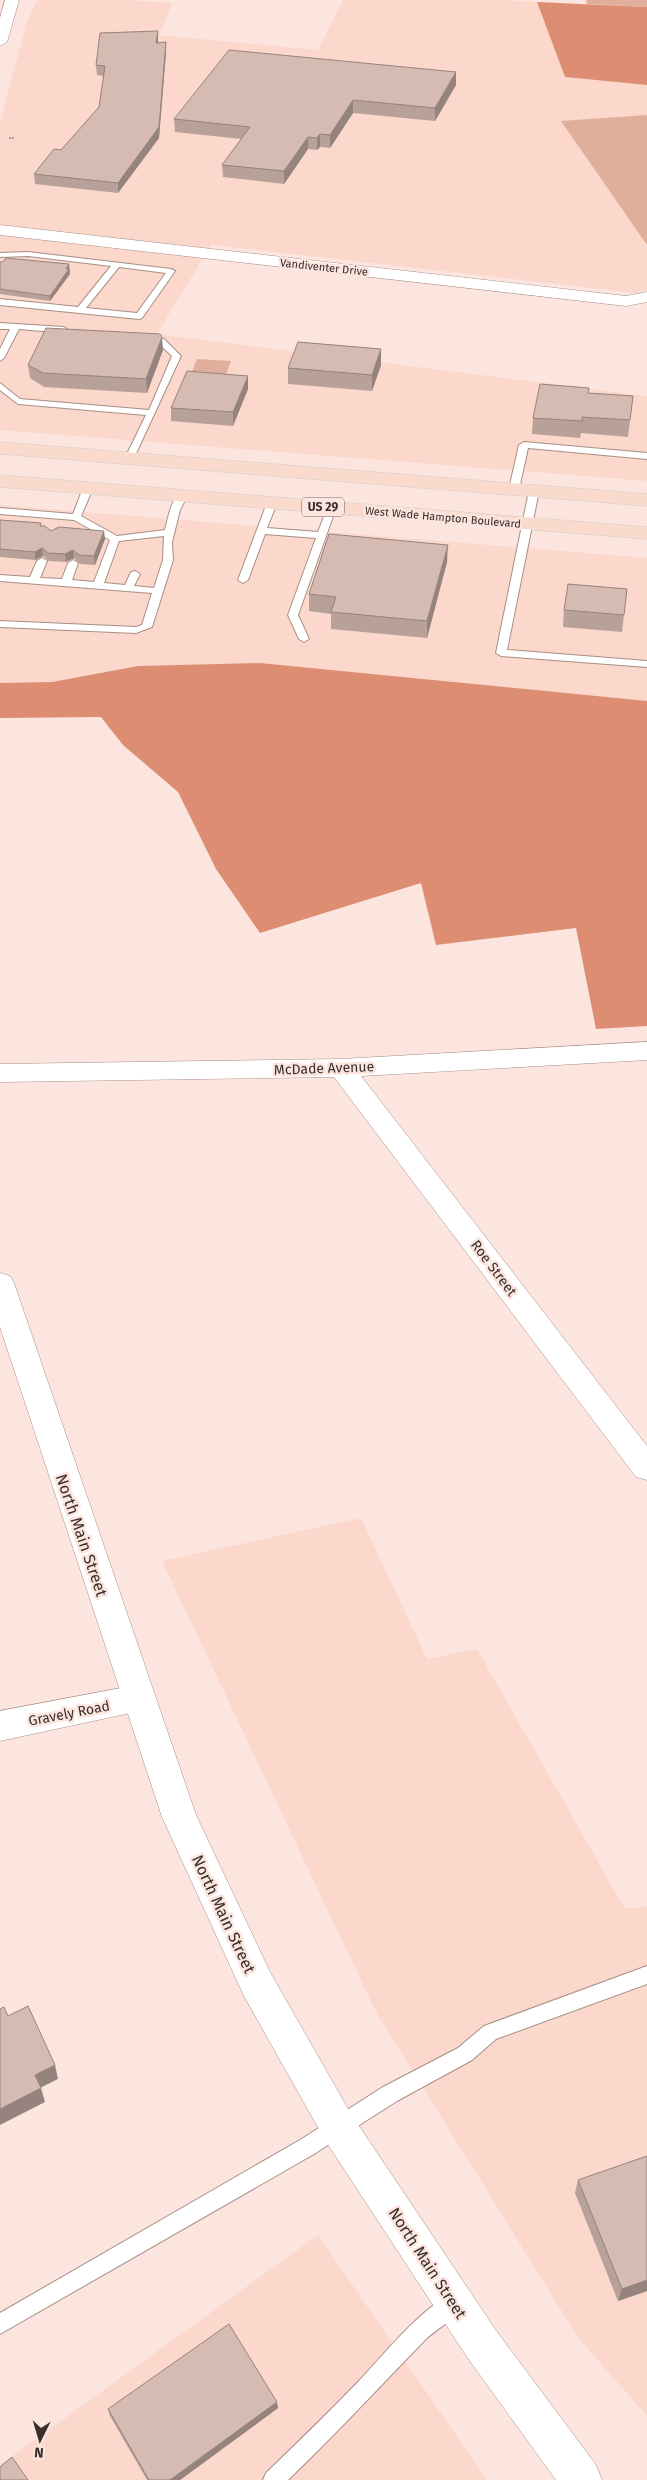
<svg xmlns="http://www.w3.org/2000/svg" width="647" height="2480" font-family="'Fira Sans',sans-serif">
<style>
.built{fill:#fcd8cc}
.green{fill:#e1ae9c}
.forest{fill:#dd8d71}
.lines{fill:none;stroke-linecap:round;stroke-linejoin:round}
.service-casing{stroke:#a78e85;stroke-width:2}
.minor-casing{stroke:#a78e85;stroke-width:1}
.secondary-casing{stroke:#a78e85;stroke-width:1}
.primary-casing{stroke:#cfcdcc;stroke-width:1}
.path{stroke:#ac9b95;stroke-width:2;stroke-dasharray:2 1;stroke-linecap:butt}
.service{fill:#fff;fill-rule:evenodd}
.minor{fill:#fff;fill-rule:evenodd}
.secondary{fill:#fff;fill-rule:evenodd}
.primary{fill:#fbdace;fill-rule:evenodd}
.wall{fill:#b7a199}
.shaded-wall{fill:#95837d}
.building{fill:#d5bbb2;stroke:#95837d}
.labels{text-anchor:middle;stroke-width:5;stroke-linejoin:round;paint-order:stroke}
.far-street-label{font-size:11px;fill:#382e2a;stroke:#fbe5de}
.shield{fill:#fbe5de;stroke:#726560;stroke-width:1}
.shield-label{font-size:12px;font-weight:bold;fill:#382e2a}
.street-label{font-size:14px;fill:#382e2a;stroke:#fbe5de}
.near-street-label{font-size:16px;fill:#382e2a;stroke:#fbe5de}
</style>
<rect width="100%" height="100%" fill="#fbe5de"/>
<g class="built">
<path d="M37 0H129L172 3 159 35 318 50 343 0H499L537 2 565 77 647 85V290L636 293 211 245 157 334 647 396V481L0 430V122L27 22Z"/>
<path d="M0 505 647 558V701L260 663 138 666 52 682 0 683Z"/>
<path d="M361 1518 427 1659 477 1649 625 1909 647 1906V2416L579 2339 376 2012 162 1561Z"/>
<path d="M318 2235 487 2480H0V2465Z"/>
</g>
<g class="green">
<path d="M586 0H647V7L587 4Z"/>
<path d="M647 115V245L561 121Z"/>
<path d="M197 359 231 361 222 386 187 383Z"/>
</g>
<g class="forest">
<path d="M537 2 647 7V85L565 77Z"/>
<path d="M260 663 647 701V1026L596 1029 576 928 436 945 421 883 260 933 216 869 178 792 123 745 101 717 0 718V683L52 682 138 666Z"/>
</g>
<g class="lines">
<defs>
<g id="service">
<path d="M28 252 171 269 175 271 142 318 139 319 0 305V299L78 307 111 266 28 256 0 257V253ZM119 267 166 273 137 313 86 308Z"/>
<path d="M0 323 64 327 68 330 64 333 19 329 4 358 0 361V349L10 329H0Z"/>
<path d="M145 336 164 339 181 356 133 460 125 458 146 415 18 404 0 390V383L20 399 149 410 172 356 158 343 142 341 141 339Z"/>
<path d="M524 442 647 453V459L528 448 519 489 514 492 509 489 519 445Z"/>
<path d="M88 485 93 488 81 516 117 536 165 530C168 519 171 497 182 493L187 496 180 510 172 542 173 560 152 627 136 633 0 627V621L136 627 142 625 152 593 0 581V575L30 577 37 561 42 558 47 561 40 578 62 579 68 563 73 560 78 563 72 580 94 582 110 540 74 520 0 514V508L73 514 83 488ZM164 536 163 560 154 588 134 586 140 574 135 571 131 572 125 585 104 583 119 541Z"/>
<path d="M534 488 539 491 507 650 647 661V667L501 656 496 653 529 491Z"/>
<path d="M272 500 277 503 267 528 318 532 328 506 336 508 298 615 309 639 304 642 299 639 288 615 316 538 265 534 248 580 243 583 238 580 267 503Z"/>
<path d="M647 1966V1984L496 2039 472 2060 397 2101 314 2154 0 2334V2313L300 2140 383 2087 458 2048 484 2026Z"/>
<path d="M453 2294 460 2297 463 2304C457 2319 439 2327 427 2338 381 2385 336 2434 288 2480H263L266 2473C297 2443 328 2413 358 2382 383 2356 421 2307 453 2294Z"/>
</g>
<g id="minor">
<path d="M0 225 626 296 647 292V302L626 306 0 235Z"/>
<path d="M647 1042V1060L361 1076 647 1446V1480L636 1477 334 1077 0 1082V1064L341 1059Z"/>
<path d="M137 1685 149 1689 153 1699 149 1709 0 1741V1711Z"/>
</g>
<g id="secondary">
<path d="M5 0H19L7 42 0 46V18Z"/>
<path d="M0 1273 10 1276 14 1283 196 1815 270 1972 351 2114 495 2329 596 2465 602 2480H556L467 2357 325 2140 244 1996 162 1817 0 1327Z"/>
</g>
<g id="primary">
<path d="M0 442 647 494V506L0 454Z"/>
<path d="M0 475 647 527V539L0 487Z"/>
</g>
</defs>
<use href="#service" class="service-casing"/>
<use href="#minor" class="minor-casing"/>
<use href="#secondary" class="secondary-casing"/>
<use href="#primary" class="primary-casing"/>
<path class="path" d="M9 138H14"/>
<use href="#service" class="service"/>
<use href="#minor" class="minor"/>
<use href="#secondary" class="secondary"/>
<use href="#primary" class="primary"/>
</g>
<g class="wall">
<path d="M158 31V43L166 52 159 138 118 193 35 184 34 174 61 150 99 107 104 76 97 75 96 65Z"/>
<path d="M456 85 435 121 353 113 330 148 320 147 317 150 308 149 284 184 223 177 222 165 241 139 175 132 174 119Z"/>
<path d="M0 262 69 264 70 274 50 301 0 294Z"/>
<path d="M381 349V365L372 391 288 384V368Z"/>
<path d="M163 350 147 393 44 387 30 378 28 365Z"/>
<path d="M248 389 233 426 171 421V408Z"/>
<path d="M589 393 633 396 628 437 581 433 580 438 532 434 533 418Z"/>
<path d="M0 520 42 526 51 531 105 539 95 565 80 564 74 558 66 562 49 561 43 556 35 560 0 557Z"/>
<path d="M447 562 427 638 331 629V614L309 611V594Z"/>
<path d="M627 589 622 632 563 627 564 610Z"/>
<path d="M578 2180 647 2291 618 2301 575 2193Z"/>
<path d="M278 2408 180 2480H147L110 2416 108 2409Z"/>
</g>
<g class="shaded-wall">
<path d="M158 31V41L157 52 156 43Z"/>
<path d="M166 42V52L159 138 118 193V183Z"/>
<path d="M456 72V85L435 121V108Z"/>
<path d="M353 100V113L330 148V135Z"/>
<path d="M320 134V147L317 150V138Z"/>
<path d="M308 137V149L284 184V171Z"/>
<path d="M69 264 70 274 50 301V296Z"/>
<path d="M162 337 163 350 147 393 146 379Z"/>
<path d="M381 349V365L372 391V375Z"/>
<path d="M248 376V389L233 426V412Z"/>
<path d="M104 531 105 539 95 565 94 556Z"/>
<path d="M448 545 447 562 427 638V621Z"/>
<path d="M42 548 43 556 35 560V552Z"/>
<path d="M73 550 74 558 66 562 65 554Z"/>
<path d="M55 2065 58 2079 38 2089 35 2075Z"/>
<path d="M41 2088 45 2102 0 2125V2109Z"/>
<path d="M647 2280V2291L618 2301 622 2289Z"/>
<path d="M277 2402 278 2408 180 2480H170Z"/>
</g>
<g class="building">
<path d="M158 31 156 43 166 42 159 127 118 183 34 174 54 149 61 150 99 107 105 66 96 65 100 33Z"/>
<path d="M229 50 456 72 435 108 353 100 330 135 320 134 317 138 308 137 284 171 222 165 250 127 174 119Z"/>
<path d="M6 258 69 264 66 269H69L50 296 0 289V262H3Z"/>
<path d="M46 328 160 334 162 337 146 379 43 373 28 365Z"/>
<path d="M298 342 381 349 372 375 288 368Z"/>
<path d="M187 371 248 376 233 412 171 408Z"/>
<path d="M540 384 589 388 588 393 633 396 630 420 582 417V421L533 418Z"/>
<path d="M0 520 41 523 40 526H45L51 531 59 527 104 531 94 556 79 555 73 550 65 554 48 553 42 548 35 552 0 549Z"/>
<path d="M329 534 448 545 427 621 331 612 336 597 309 594Z"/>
<path d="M568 584 627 589 624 615 564 610Z"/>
<path d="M28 2006 55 2065 35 2075 41 2088 0 2109V2009L4 2007 8 2016Z"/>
<path d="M647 2156V2280L622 2289 578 2180Z"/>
<path d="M229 2324 277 2402 170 2480H149L108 2409Z"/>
<path d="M12 2457 28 2480H0V2467Z"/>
</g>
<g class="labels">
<g class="far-street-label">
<text transform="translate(324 267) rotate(6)" y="4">Vandiventer Drive</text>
<text transform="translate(443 517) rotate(5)" y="4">West Wade Hampton Boulevard</text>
</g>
<rect class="shield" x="302" y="497.5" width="42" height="19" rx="4"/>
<g class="shield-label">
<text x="323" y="511">US 29</text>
</g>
<g class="street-label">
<text transform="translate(324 1068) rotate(-2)" y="5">McDade Avenue</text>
<text transform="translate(494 1268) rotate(53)" y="5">Roe Street</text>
<text transform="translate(69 1713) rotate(-11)" y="5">Gravely Road</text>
</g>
<g class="near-street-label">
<text transform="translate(82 1535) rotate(71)" y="6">North Main Street</text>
<text transform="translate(224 1914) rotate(65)" y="6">North Main Street</text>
<text transform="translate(428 2263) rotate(57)" y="6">North Main Street</text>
</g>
</g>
<g transform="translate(40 2440) rotate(185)" stroke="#fbe5de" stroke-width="4" paint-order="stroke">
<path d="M0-4L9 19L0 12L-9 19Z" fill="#382e2a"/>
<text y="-8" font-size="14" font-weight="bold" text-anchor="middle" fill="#382e2a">N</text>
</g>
</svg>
